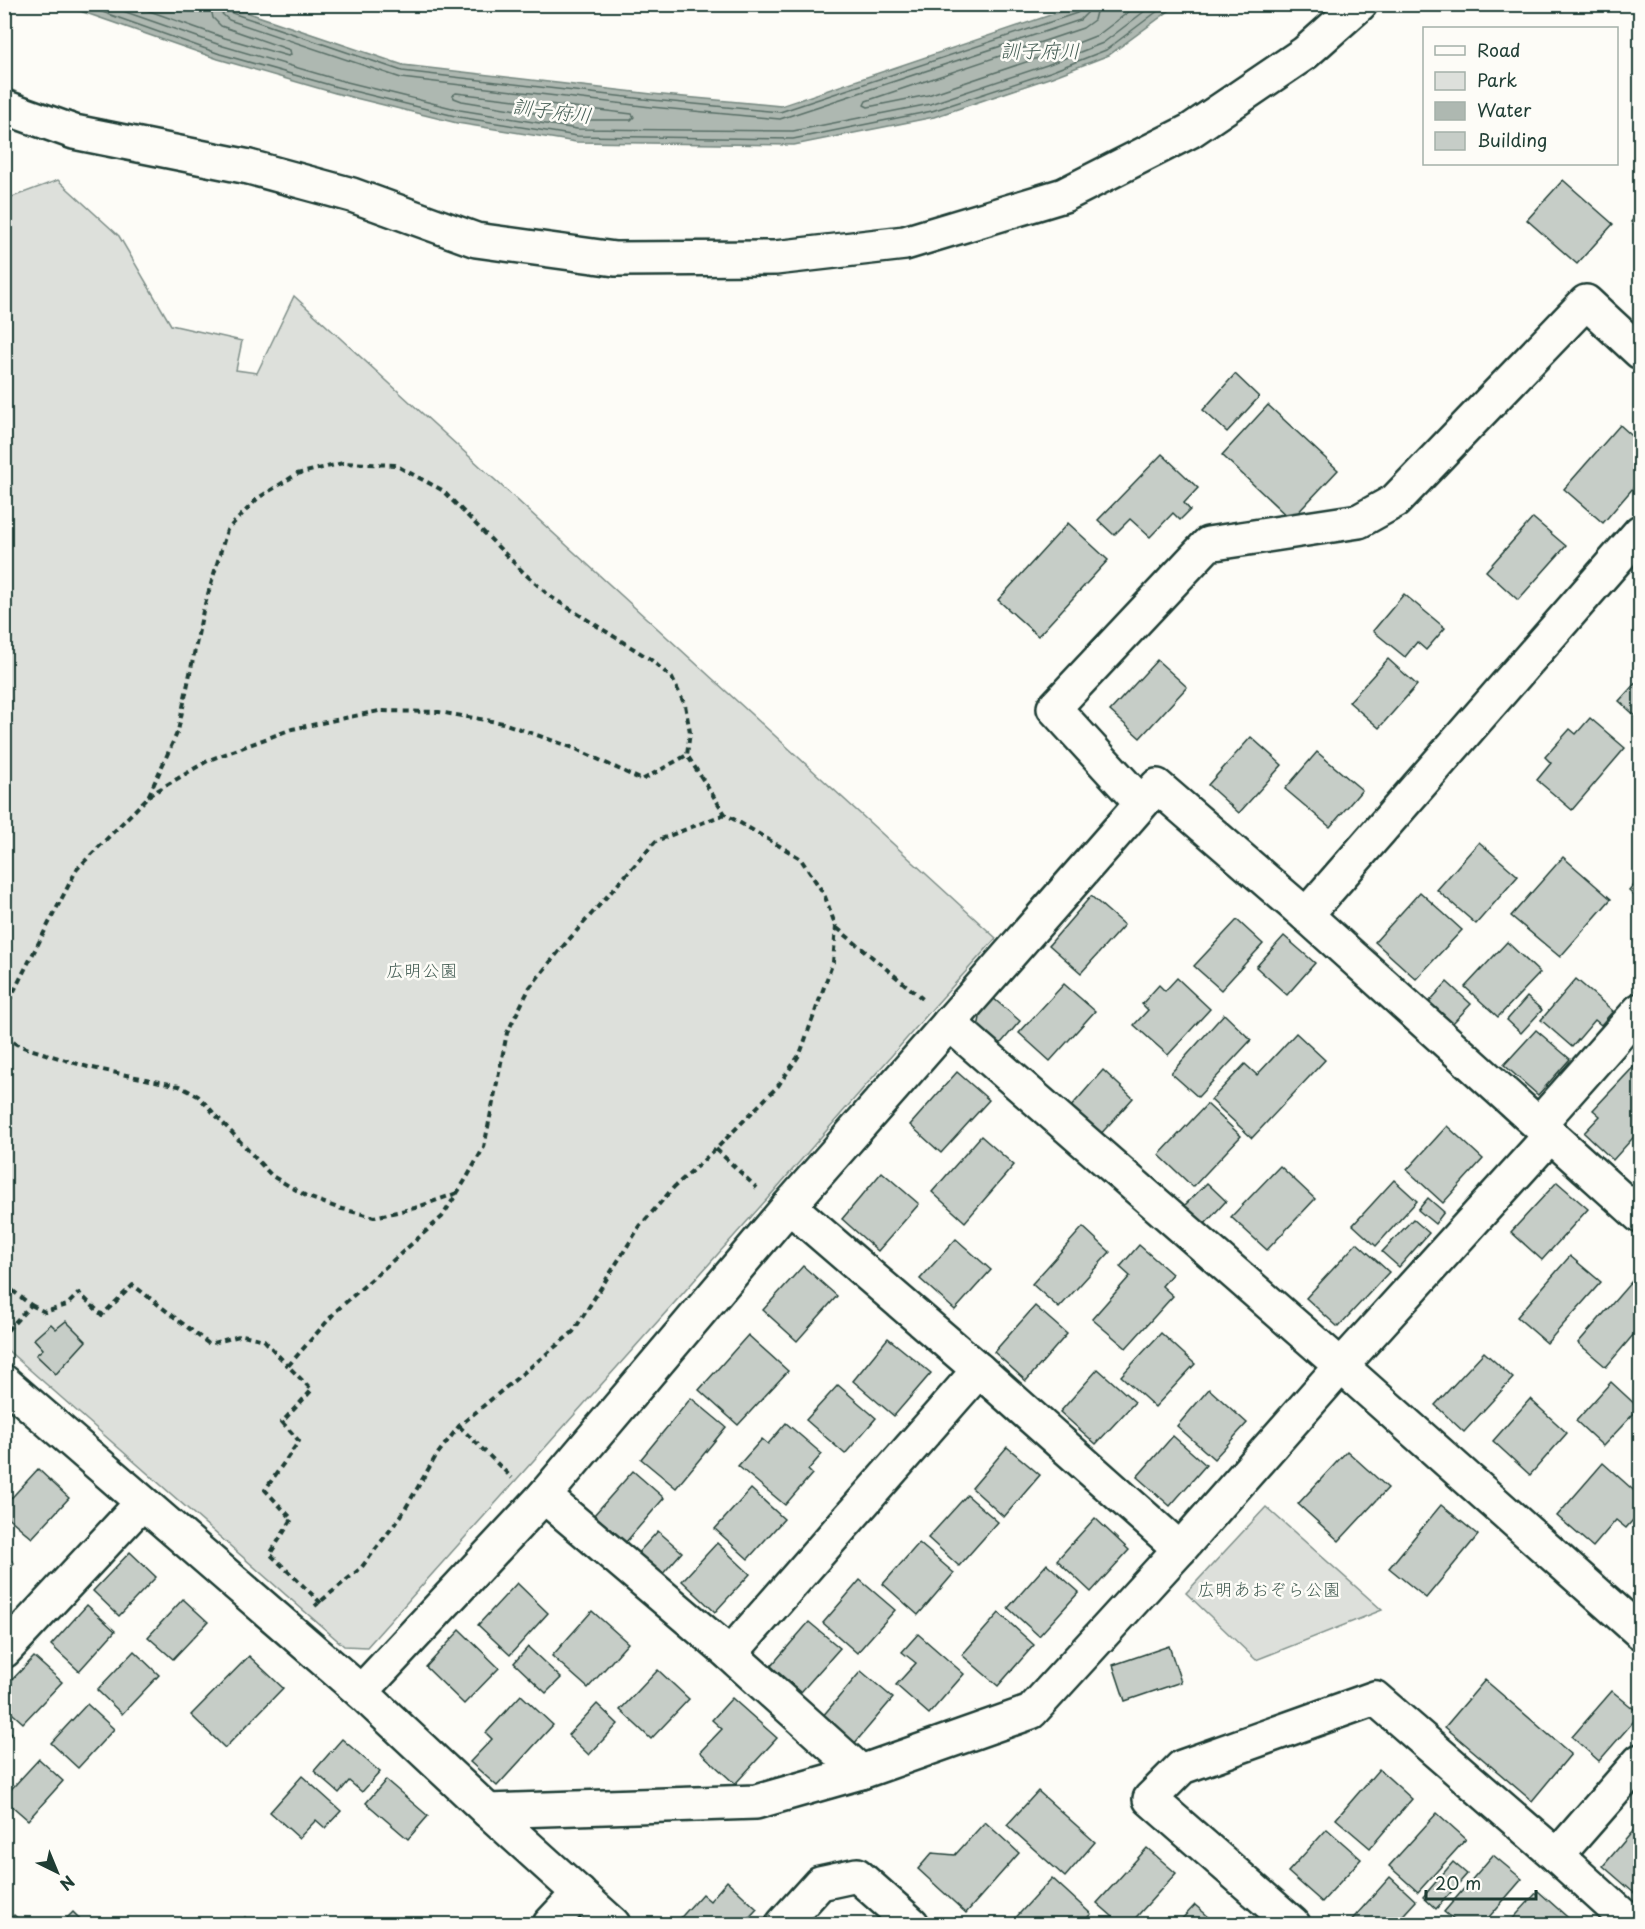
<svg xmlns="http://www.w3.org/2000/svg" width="1645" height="1929" font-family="'Playpen Sans','Klee One',sans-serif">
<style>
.green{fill:#dde0db;stroke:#7e8e88;stroke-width:1.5}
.water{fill:#aeb8b1;stroke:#75877f;stroke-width:1.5}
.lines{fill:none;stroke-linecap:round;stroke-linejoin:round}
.shore{stroke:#586e66;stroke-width:1.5}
.building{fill:#c6cdc7;stroke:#1f3d34;stroke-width:1.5}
.minor-casing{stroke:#1f3d34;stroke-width:38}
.path{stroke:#1f3d34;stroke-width:4;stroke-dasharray:6 4.5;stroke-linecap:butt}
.minor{stroke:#fdfcf7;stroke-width:33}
.labels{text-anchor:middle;stroke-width:5;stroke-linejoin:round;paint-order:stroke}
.park-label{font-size:18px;fill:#455e55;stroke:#fdfcf7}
.water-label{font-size:20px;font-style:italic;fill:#435c53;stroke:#fdfcf7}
</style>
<rect width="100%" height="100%" fill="#fdfcf7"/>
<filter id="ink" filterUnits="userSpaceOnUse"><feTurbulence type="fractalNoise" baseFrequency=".0167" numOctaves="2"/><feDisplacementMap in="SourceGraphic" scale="12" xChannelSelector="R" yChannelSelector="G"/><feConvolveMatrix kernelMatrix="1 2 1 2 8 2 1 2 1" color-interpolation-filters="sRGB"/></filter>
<g filter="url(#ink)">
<g class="green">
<path d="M58 180 119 236 171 325 242 341 236 370 257 373 294 296 996 938 933 1008 768 1198 367 1647 344 1646 5 1348 4 200Z"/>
<path d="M1266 1507 1382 1610 1256 1660 1186 1593Z"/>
</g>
<path class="water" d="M63 5H225L403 65 652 94 781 106 1080 5H1177L1109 55 1052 77 934 117 794 145 576 142 457 123 335 93 218 59Z"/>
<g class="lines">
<g class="shore">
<path d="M80 4 220 54 337 87 459 117 577 136 793 139 932 111 1050 72 1106 50 1167 4"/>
<path d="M103 4 223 46 339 80 460 110 577 129 793 131 930 104 1047 65 1103 43 1154 4"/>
<path d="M130 4 225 38 288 56 291 55 290 50 221 26 213 18 210 4"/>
<path d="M219 4 221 13 229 20 401 78 651 107 780 119 1080 20 1087 13 1089 4"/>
<path d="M227 4 228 10 232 13 402 71 652 100 780 112 1077 13 1081 10V4"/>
<path d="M1098 4 1094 20 1083 28 866 101 864 105 868 107 928 95 1044 56 1098 35 1139 4"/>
<path d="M456 93 632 114 634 117 631 120H578L462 101 454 98 453 95Z"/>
</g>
</g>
<g class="building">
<path d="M1563 180 1613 224 1577 264 1527 220Z"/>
<path d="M1640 211V231L1631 222Z"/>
<path d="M1235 374 1259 397 1227 432 1203 410Z"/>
<path d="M1268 405 1338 470 1291 520 1222 455Z"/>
<path d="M1620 425 1640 443V480L1603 523 1564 489Z"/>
<path d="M1162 454 1198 488 1184 503 1190 510 1180 520 1173 513 1150 537 1130 519 1114 535 1098 520Z"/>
<path d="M1533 518 1566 546 1518 600 1486 571Z"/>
<path d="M1068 523 1108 560 1038 636 998 600Z"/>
<path d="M1404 594 1445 628 1426 650 1417 642 1405 657 1373 631Z"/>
<path d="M1388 659 1417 685 1379 728 1349 702Z"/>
<path d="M1157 660 1187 687 1140 738 1110 711Z"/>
<path d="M1640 678V720L1619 701Z"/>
<path d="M1590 718 1625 748 1572 810 1537 780 1551 763 1545 757 1570 729 1576 734Z"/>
<path d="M1251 737 1282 765 1239 813 1208 785Z"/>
<path d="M1317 752 1362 790 1330 827 1285 789Z"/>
<path d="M1479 842 1518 876 1476 924 1437 890Z"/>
<path d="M1563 857 1611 899 1560 957 1511 916Z"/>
<path d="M1640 878V901L1629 891Z"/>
<path d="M1420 892 1462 930 1416 979 1375 942Z"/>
<path d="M1091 896 1124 925 1081 973 1049 945Z"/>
<path d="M1237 920 1263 944 1221 990 1194 966Z"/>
<path d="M1284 936 1315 963 1287 995 1256 967Z"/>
<path d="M1507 942 1540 973 1498 1017 1465 987Z"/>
<path d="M1177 978 1210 1009 1168 1055 1134 1025 1148 1010 1142 1004 1159 985 1165 991Z"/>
<path d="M1576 979 1613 1011 1601 1025 1595 1020 1572 1047 1541 1020Z"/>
<path d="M1447 982 1471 1004 1452 1024 1429 1002Z"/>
<path d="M1064 984 1095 1011 1050 1061 1019 1033Z"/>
<path d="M1527 997 1542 1010 1521 1033 1507 1020Z"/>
<path d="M993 998 1020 1021 996 1049 977 1033 981 1012Z"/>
<path d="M1224 1014 1251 1040 1198 1097 1171 1073Z"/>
<path d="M1536 1030 1570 1059 1538 1095 1504 1065Z"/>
<path d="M1296 1033 1325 1060 1252 1138 1211 1100 1245 1064 1257 1075Z"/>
<path d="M1640 1060V1130L1613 1160 1584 1133 1600 1116 1593 1110Z"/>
<path d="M1103 1070 1133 1098 1099 1136 1069 1109Z"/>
<path d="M957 1072 989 1100 941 1153 910 1125Z"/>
<path d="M1207 1104 1241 1136 1193 1187 1159 1155Z"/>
<path d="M1447 1126 1483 1159 1443 1203 1407 1170Z"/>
<path d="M981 1136 1014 1165 965 1222 932 1192Z"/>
<path d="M1280 1166 1315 1199 1267 1250 1231 1217Z"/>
<path d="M882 1172 919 1204 878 1251 842 1219Z"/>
<path d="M1394 1180 1417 1201 1376 1246 1353 1225Z"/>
<path d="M1557 1182 1588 1209 1542 1260 1511 1232Z"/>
<path d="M1207 1183 1226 1201 1204 1225 1184 1206Z"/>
<path d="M1428 1198 1444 1212 1435 1224 1418 1210Z"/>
<path d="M1413 1219 1429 1233 1399 1267 1382 1252Z"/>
<path d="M1083 1227 1110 1252 1059 1308 1032 1284Z"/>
<path d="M956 1239 991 1270 955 1310 920 1279Z"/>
<path d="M1357 1243 1389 1272 1338 1327 1306 1298Z"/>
<path d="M1139 1245 1172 1274 1162 1286 1173 1296 1126 1348 1092 1319 1130 1276 1120 1267Z"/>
<path d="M1570 1256 1601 1282 1547 1343 1517 1317Z"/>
<path d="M803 1266 837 1296 797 1341 763 1310Z"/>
<path d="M1632 1281 1640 1288V1327L1606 1367 1578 1343Z"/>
<path d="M1035 1306 1067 1334 1026 1381 994 1352Z"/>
<path d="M66 1321 86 1341 56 1374 36 1355 43 1349 34 1339 51 1324 56 1329Z"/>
<path d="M1161 1333 1195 1364 1155 1407 1121 1376Z"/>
<path d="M748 1335 788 1371 738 1425 699 1390Z"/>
<path d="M888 1338 931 1373 894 1416 853 1381Z"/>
<path d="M1484 1352 1513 1378 1464 1432 1435 1405Z"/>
<path d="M1098 1369 1135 1402 1096 1444 1060 1412Z"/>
<path d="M1611 1382 1639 1408 1603 1446 1576 1421Z"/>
<path d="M838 1385 876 1418 845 1454 806 1420Z"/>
<path d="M1209 1389 1247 1423 1214 1459 1177 1426Z"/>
<path d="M691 1398 726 1427 676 1488 641 1459Z"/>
<path d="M1530 1399 1567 1433 1530 1475 1493 1441Z"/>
<path d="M786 1423 822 1454 808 1470 812 1474 785 1505 738 1466 762 1439 768 1444Z"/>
<path d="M1173 1436 1206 1465 1170 1506 1137 1477Z"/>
<path d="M1007 1447 1040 1475 1004 1517 972 1488Z"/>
<path d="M1347 1451 1388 1488 1339 1541 1298 1504Z"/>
<path d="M1603 1463 1640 1496V1512L1626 1528 1616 1520 1593 1547 1557 1516Z"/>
<path d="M38 1469 69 1498 32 1538 4 1514V1506Z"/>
<path d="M633 1471 664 1498 626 1542 594 1515Z"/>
<path d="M751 1489 784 1519 748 1559 715 1529Z"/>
<path d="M967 1495 998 1522 959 1566 928 1538Z"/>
<path d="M1441 1505 1478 1535 1426 1598 1389 1568Z"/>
<path d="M1095 1518 1129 1550 1091 1592 1057 1560Z"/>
<path d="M658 1531 682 1552 660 1577 636 1555Z"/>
<path d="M717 1543 750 1574 715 1612 682 1581Z"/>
<path d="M919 1543 954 1573 918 1615 883 1584Z"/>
<path d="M130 1552 156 1577 119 1616 93 1591Z"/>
<path d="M4 1554 14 1563 4 1573Z"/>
<path d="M1047 1564 1079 1592 1039 1636 1008 1608Z"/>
<path d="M860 1580 895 1610 857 1653 823 1623Z"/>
<path d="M517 1583 548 1613 510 1655 478 1625Z"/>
<path d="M183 1599 208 1622 173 1659 148 1637Z"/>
<path d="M87 1605 115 1631 79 1671 51 1645Z"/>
<path d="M592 1611 628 1643 588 1688 552 1656Z"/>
<path d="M999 1613 1034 1645 998 1686 962 1655Z"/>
<path d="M809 1622 840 1648 801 1692 771 1666Z"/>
<path d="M460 1630 499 1668 464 1704 426 1667Z"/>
<path d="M918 1634 964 1674 929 1714 896 1685 916 1663 902 1652Z"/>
<path d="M1169 1646 1181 1682 1125 1701 1113 1665Z"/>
<path d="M528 1647 561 1678 546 1693 514 1663Z"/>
<path d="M134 1651 159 1675 122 1714 97 1690Z"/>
<path d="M249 1656 283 1688 225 1748 191 1715Z"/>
<path d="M34 1657 62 1682 23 1723 4 1706V1688Z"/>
<path d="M658 1670 689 1699 651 1739 620 1710Z"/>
<path d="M861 1671 893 1698 854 1744 822 1717Z"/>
<path d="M1485 1680 1571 1754 1532 1801 1445 1727Z"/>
<path d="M1612 1691 1640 1714 1599 1761 1572 1737Z"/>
<path d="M521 1695 553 1725 497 1786 470 1762 492 1739 486 1733Z"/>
<path d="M732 1698 777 1738 735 1784 700 1752 722 1729 712 1720Z"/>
<path d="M87 1704 114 1729 78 1768 51 1743Z"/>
<path d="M597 1704 618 1724 589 1755 568 1735Z"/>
<path d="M4 1726 12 1733 4 1742Z"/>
<path d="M342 1739 380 1772 362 1792 349 1781 339 1793 314 1771Z"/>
<path d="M39 1759 63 1781 28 1820 4 1799V1797Z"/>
<path d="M1379 1769 1412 1799 1370 1848 1336 1819Z"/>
<path d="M302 1776 341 1811 325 1828 316 1820 299 1838 270 1812Z"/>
<path d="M386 1780 428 1816 408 1839 366 1803Z"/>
<path d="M1038 1791 1095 1842 1065 1877 1007 1825Z"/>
<path d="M1437 1813 1466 1839 1418 1892 1389 1866Z"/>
<path d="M985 1822 1019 1853 966 1913 918 1869 932 1853 955 1855Z"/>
<path d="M1640 1823V1885L1634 1893 1603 1866Z"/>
<path d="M1327 1829 1361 1859 1322 1902 1288 1872Z"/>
<path d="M1147 1848 1176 1873 1130 1924H1121L1097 1903Z"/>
<path d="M1493 1855 1522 1879 1483 1924H1459L1444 1912Z"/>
<path d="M1453 1862 1467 1874 1436 1909 1423 1897Z"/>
<path d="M1390 1877 1416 1901 1395 1924H1348Z"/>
<path d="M1052 1878 1091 1914 1081 1924H1010Z"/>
<path d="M727 1881 757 1909 743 1924H675L702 1894 710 1901Z"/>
<path d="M1538 1891 1575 1924H1508Z"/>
<path d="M1195 1905 1217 1924H1177Z"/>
<path d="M73 1912 85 1924H61Z"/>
<path d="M14 1915 24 1924H5Z"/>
<path d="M811 1915 822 1924H803Z"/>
<path d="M245 1917 253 1924H238Z"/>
</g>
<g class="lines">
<defs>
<g id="minor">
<path d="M4 107 74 132 249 167 352 195 476 240 615 259 775 258 905 243 1064 195 1190 131 1305 53 1360 4"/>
<path d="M1141 803 1054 708 1208 544 1359 521 1395 501 1586 302 1640 352"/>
<path d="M1306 915 1640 532"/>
<path d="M949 1023 1341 1366 1640 1632"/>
<path d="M1539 1124 1640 1010"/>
<path d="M789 1206 979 1370 1180 1549"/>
<path d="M4 1382 361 1692 488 1811 613 1924"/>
<path d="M544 1496 730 1654 861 1772"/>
<path d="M4 1651 142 1503"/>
<path d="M730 1654 979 1370"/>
<path d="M361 1692 544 1496 789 1206 1157 786 1306 915 1640 1216"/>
<path d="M488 1811 756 1802 861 1772 1031 1712 1180 1549 1341 1366 1551 1135"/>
<path d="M1557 1856 1640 1761"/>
<path d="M550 1924 579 1893"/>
<path d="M783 1924 820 1883 857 1875 912 1924"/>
<path d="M1293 1924 1150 1799 1182 1767 1375 1698 1557 1856 1632 1924"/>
</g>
</defs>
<use href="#minor" class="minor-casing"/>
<g class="path">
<path d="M148 796 209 760 292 729 379 711 439 712 503 723 574 748 642 780 687 755"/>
<path d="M837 928 924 1000"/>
<path d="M4 1011 23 973 77 869 148 797 178 731 203 611 227 530 258 498 297 474 343 463 395 465 442 490 525 574 551 597 650 659 672 678 685 705 690 732 687 755 725 814 800 858 824 894 836 927 833 962 800 1054 778 1086 716 1149 674 1187 640 1226 573 1332 459 1426 436 1456 401 1516 361 1568 315 1606"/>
<path d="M4 1037 20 1046 88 1067 179 1086 198 1096 272 1176 308 1197 338 1208 374 1217 415 1208 457 1193"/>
<path d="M716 1149 757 1188"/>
<path d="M4 1284 31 1305 4 1334"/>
<path d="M31 1305 45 1312 67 1305 79 1293 102 1315 133 1285 209 1344 243 1335 264 1340 288 1366"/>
<path d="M459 1426 512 1478"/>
<path d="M321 1603 270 1554 292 1519 265 1490 299 1441 282 1422 312 1390 288 1366 337 1310 442 1217 466 1179 484 1147 507 1033 530 987 565 944 656 841 725 814"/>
</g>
<use href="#minor" class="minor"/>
</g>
</g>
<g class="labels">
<g class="park-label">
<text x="422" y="977">広明公園</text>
<text x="1269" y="1596">広明あおぞら公園</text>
</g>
<g class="water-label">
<text x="1040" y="58">訓子府川</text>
<text transform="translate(552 111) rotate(7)" y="7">訓子府川</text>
</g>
</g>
<rect width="1645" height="1929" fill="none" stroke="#fdfcf7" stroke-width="24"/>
<rect x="12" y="12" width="1621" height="1905" fill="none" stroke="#1f3d34" stroke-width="2" filter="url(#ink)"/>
<rect x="1423" y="27" width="195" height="138" fill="#fdfcf7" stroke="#a4b0a9" stroke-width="1.5"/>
<rect x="1435" y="46" width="30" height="9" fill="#fdfcf7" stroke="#a4b0a9" stroke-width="1.5"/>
<text x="1477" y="57" font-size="18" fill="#1f3d34">Road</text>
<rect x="1435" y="72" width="30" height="18" fill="#dde0db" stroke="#a4b0a9" stroke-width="1.5"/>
<text x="1477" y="87" font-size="18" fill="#1f3d34">Park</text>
<rect x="1435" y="102" width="30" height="18" fill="#aeb8b1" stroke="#a4b0a9" stroke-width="1.5"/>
<text x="1477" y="117" font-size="18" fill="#1f3d34">Water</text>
<rect x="1435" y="132" width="30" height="18" fill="#c6cdc7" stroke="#a4b0a9" stroke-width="1.5"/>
<text x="1477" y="147" font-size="18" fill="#1f3d34">Building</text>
<g transform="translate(57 1872) rotate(137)" stroke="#fdfcf7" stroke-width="4.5" paint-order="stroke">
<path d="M0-4.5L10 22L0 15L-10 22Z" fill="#1f3d34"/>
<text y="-9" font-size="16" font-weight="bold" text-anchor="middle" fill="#1f3d34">N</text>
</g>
<path d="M1426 1890v9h110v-9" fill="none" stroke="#1f3d34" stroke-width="3"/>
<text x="1435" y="1890" font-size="18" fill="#1f3d34" stroke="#fdfcf7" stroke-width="4.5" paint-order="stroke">20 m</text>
</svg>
